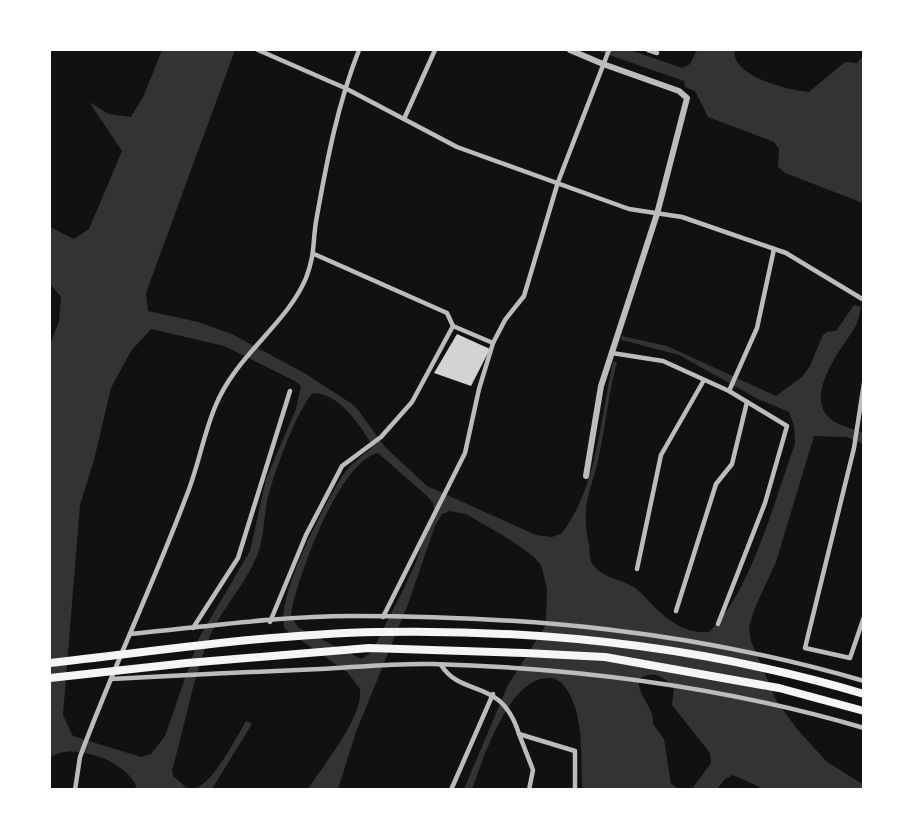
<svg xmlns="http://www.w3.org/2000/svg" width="913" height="839" font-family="Manrope,sans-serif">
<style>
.water{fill:#333;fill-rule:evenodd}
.building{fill:#d3d3d3}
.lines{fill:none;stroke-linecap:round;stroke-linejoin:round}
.minor{stroke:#bcbcbc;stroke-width:4.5}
.tertiary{stroke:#bcbcbc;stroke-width:6}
.primary{stroke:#f5f5f5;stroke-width:8}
</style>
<rect width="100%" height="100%" fill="#111"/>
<g class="water">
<path d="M162 50H235L146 293 148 311 198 322 232 334 306 374 355 406 385 447 427 486 536 535 552 537 562 533C598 485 600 419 613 362H617C609 391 606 422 600 451 592 492 580 500 589 545 590 551 589 558 592 563 604 582 628 578 641 593 660 613 680 635 709 632 751 593 775 498 795 444L794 426 789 412 756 398 679 355 626 341 621 340 622 336 667 346 776 396 802 377 810 366 823 335 827 332 836 331 854 305 861 307C859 315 858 323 854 329 841 349 801 399 833 421 841 426 854 429 863 433V444L847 437 814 436 776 562 754 610 749 627 751 641 776 700 797 729 826 761 862 784 863 789H764L733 775 725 779 717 789H692L711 763 710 753 672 705 674 687C663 677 653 670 639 679 636 695 655 707 653 724L664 739 671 784 679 789H582C581 762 583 733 575 707 571 695 563 678 549 678 509 677 483 759 472 789H464L508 685 546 625 547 588 541 565 534 557 509 539 466 514 450 511 442 514 435 526 408 604 356 732 338 789H308C324 764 363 718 360 689L348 673 285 629C273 601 326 501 343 475 351 464 363 455 373 446 360 426 340 393 313 393 297 409 272 478 267 502 264 517 264 532 260 547 250 581 222 606 209 638 192 681 185 726 172 770L173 776 188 789H137C130 762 71 740 50 758V344L59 321 61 297 50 284V227L74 239 89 229 122 151 89 102 109 114 131 117 144 95ZM151 329 224 346 295 381 301 386 296 409 266 479 250 551 199 638 165 736 151 754 141 757 73 736 63 715 80 505 94 460 111 388 131 351ZM378 453 427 496 433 503 434 509 416 562 403 590 371 653 361 659 299 628 291 617 292 608C300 572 339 462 378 453Z"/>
<path d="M595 50H630L682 68 690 64 697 50H735C730 76 789 91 809 92L845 62 857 63 863 56V203L785 173 778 167 779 149 774 142 708 117 695 91 685 87 684 81Z"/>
<path d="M246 721 252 724 212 789H193C212 786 236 738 246 721Z"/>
</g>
<path class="building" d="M457 334 490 349 471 386 434 373Z"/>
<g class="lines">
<g class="minor">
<path d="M258 50 345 88 457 147 629 209 682 217 786 253 864 300"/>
<path d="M648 50 657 53"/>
<path d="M404 119 435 50"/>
<path d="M453 326 493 343 505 320 524 296 558 182 609 50"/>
<path d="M612 353 663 361 729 391 787 426 765 503 718 624"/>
<path d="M864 383 854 448 805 648 850 658 864 617"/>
<path d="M729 391 757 328 774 249"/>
<path d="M637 569 661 455 704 380"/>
<path d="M676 611 716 484 732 464 747 402"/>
<path d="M383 617 465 453 479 389 493 343"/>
<path d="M270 622 306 535 342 466 381 437 412 402 453 326 447 313 314 254"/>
<path d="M193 628 238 558 290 391"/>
<path d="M130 634C203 627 278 616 352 616 529 616 693 631 864 681"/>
<path d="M441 665C463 699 501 676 519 734L575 751V790"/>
<path d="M111 679C181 675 250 672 320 669 357 667 395 663 433 664 577 668 725 687 864 728"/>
<path d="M519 734 533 770 529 790"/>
<path d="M75 790 80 757C112 670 153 585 186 497 198 468 203 436 215 407 235 356 287 324 306 278 316 252 312 241 317 216 327 160 338 103 359 50"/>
<path d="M451 790 493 694"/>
</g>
<path class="tertiary" d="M570 50 603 64 679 91 687 98 657 214 601 386 586 476"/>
<g class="primary">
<path d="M50 663C159 651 269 634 379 632 542 629 707 647 864 694"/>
<path d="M50 678 187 663 369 648 525 653 605 657 779 688 864 711"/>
</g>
</g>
<rect width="913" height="839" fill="none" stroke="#ffffff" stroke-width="102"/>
</svg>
